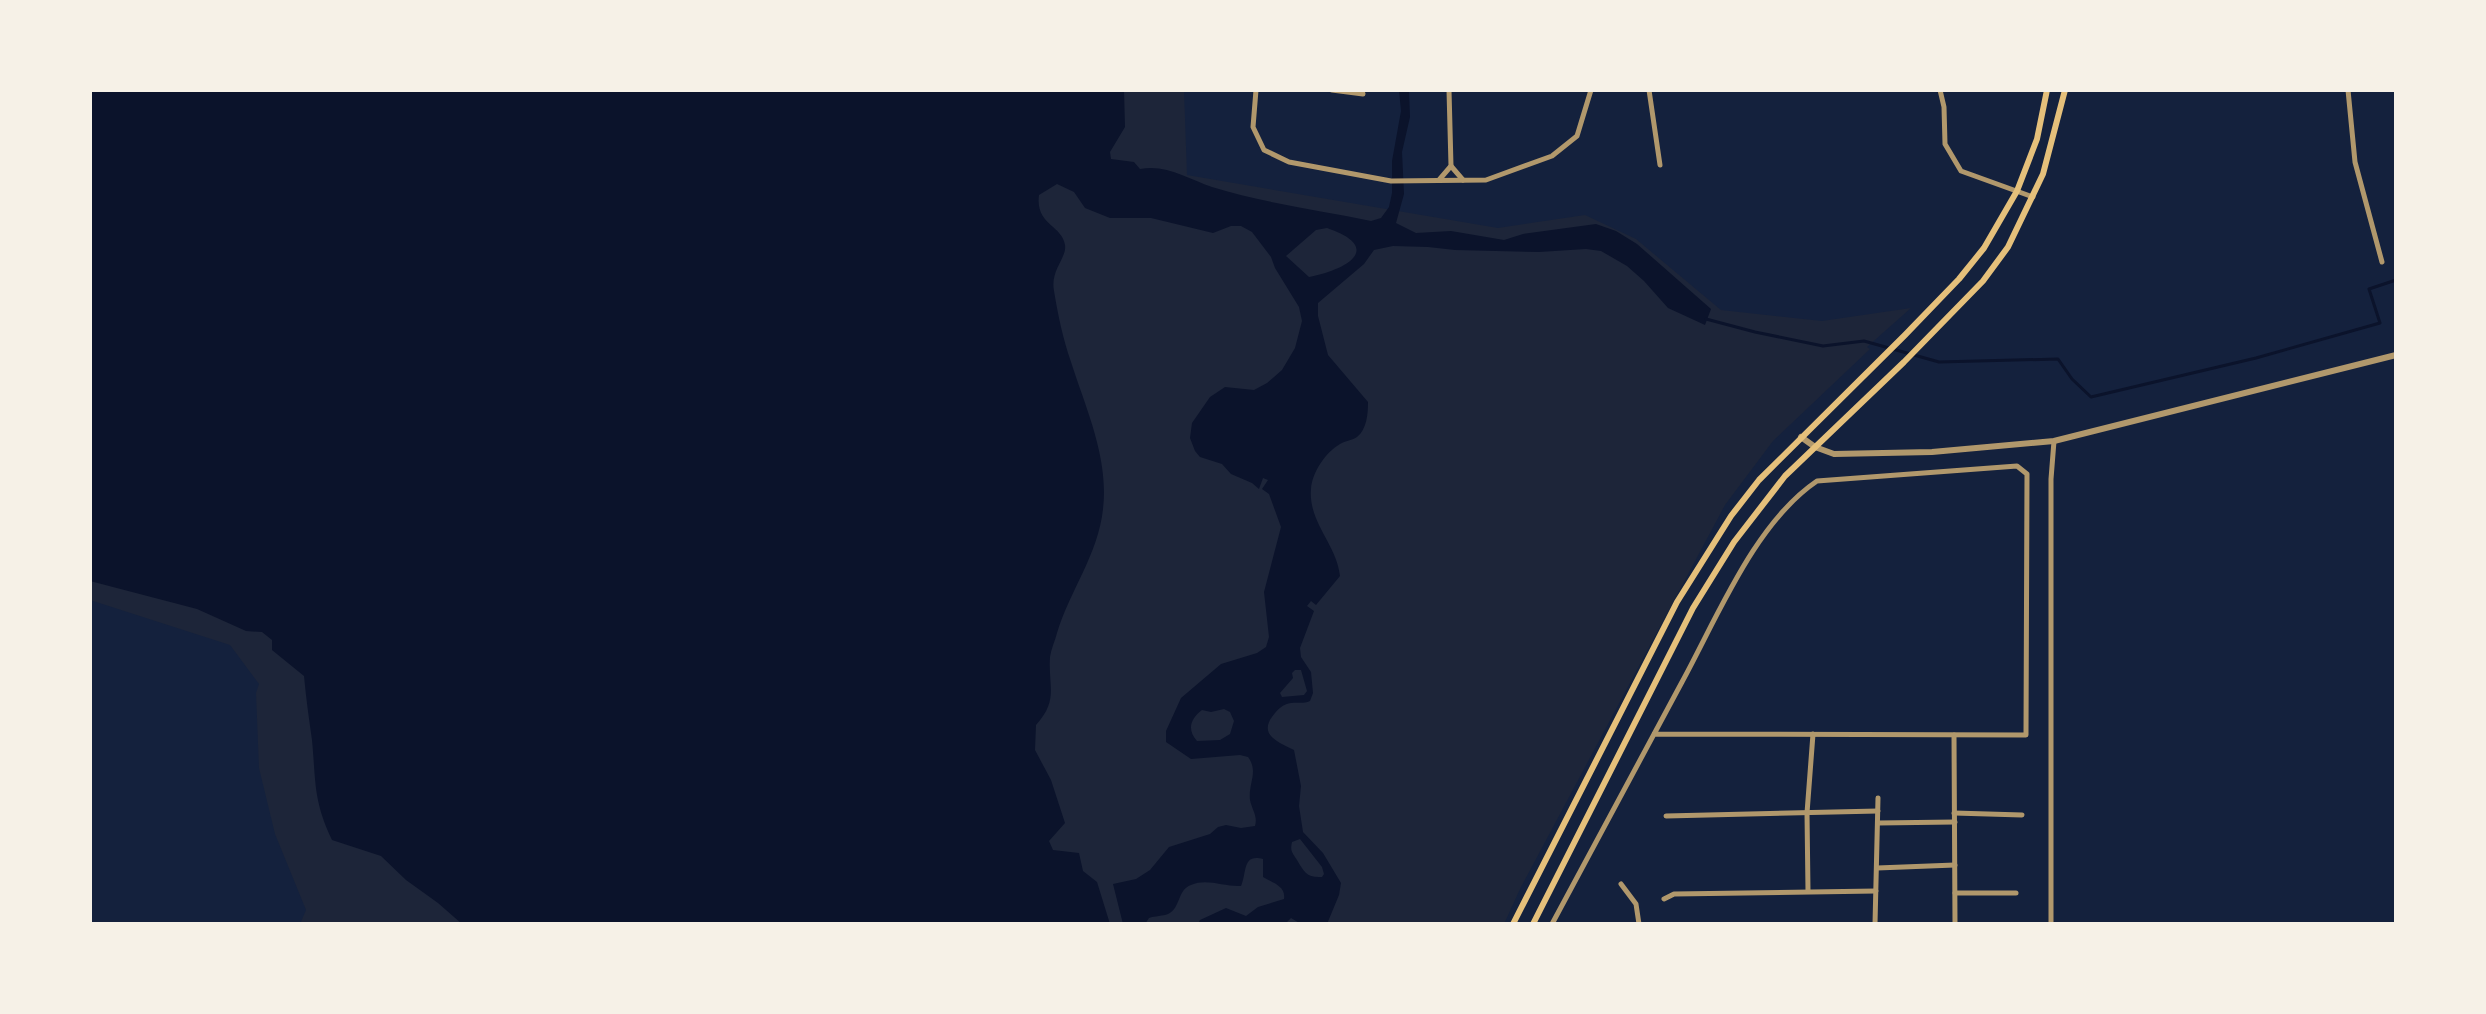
<svg xmlns="http://www.w3.org/2000/svg" width="2486" height="1014" font-family="'Roboto Condensed',sans-serif">
<style>
.green{fill:#1d2539}
.water{fill:#0b132b;fill-rule:evenodd}
.lines{fill:none;stroke-linecap:round;stroke-linejoin:round}
.stream{stroke:#0b132b;stroke-width:3}
.minor{stroke:#b1986c;stroke-width:5}
.tertiary{stroke:#b1986c;stroke-width:6}
.secondary{stroke:#e5c07b;stroke-width:6}
</style>
<rect width="100%" height="100%" fill="#14213d"/>
<path class="green" d="M90 90H1184L1187 175 1498 228 1585 215 1636 239 1721 310 1822 321 1911 308 1867 347 1870 349 1773 441 1725 505 1521 887 1504 924H300L306 910 275 834 259 768 256 693 259 684 230 645 90 600Z"/>
<path class="water" d="M90 90H1124L1125 127 1110 152 1111 159 1134 162 1140 169C1167 164 1188 179 1212 187 1263 203 1319 210 1371 221L1381 218 1389 207 1392 193V161L1401 111 1399 90H1409L1410 117 1402 152 1404 194 1396 223 1416 233 1451 231 1504 240 1523 234 1596 224 1616 231 1637 244 1711 309 1705 325 1668 308 1644 281 1627 266 1601 251 1586 249 1539 252 1455 250 1428 247 1393 246 1374 250 1364 264 1318 303V316L1328 355 1368 402C1368 413 1367 429 1357 437 1353 440 1345 441 1340 444 1326 452 1312 472 1311 489 1308 522 1337 545 1340 576L1316 605 1311 601 1307 606 1314 611 1300 648 1301 657 1311 672 1313 693 1310 701C1303 704 1299 702 1291 703 1284 704 1279 708 1275 713 1257 734 1276 741 1294 750L1301 786 1299 806 1303 832 1323 853 1341 883 1339 895 1327 924H1301L1291 918 1285 924H1198L1200 920 1226 908 1246 916 1258 907 1284 899C1286 886 1273 883 1263 877V859C1242 853 1247 873 1241 886 1224 887 1207 878 1191 885 1177 890 1181 908 1168 914 1163 916 1155 916 1149 918L1145 924H1123L1113 884 1136 879 1150 870 1169 847 1210 834 1218 827 1226 825 1241 828 1255 826C1258 816 1252 810 1250 800 1248 783 1259 772 1248 757L1240 755 1191 759 1166 742V731L1181 698 1221 664 1257 653 1266 647 1269 637 1264 592 1281 527 1269 494 1262 489 1268 480 1263 478 1259 489 1252 483 1231 474 1222 464 1200 457 1195 451 1190 438 1192 423 1210 397 1225 387 1254 390 1267 383 1282 370 1295 348 1302 321 1299 307 1275 268 1271 257 1252 232 1241 226H1231L1213 233 1151 218H1110L1085 208 1074 192 1057 184 1039 195C1035 225 1062 225 1065 245 1067 258 1050 270 1054 291 1058 315 1063 339 1071 362 1086 409 1109 458 1103 509 1098 555 1070 590 1057 633 1055 641 1051 649 1050 657 1048 686 1059 700 1036 725L1035 750 1051 780 1065 823 1049 841 1053 850 1079 853 1083 871 1097 882 1110 924H462L438 903 406 880 381 856 332 840C313 800 316 782 312 740 309 719 306 698 304 676L272 650V640L262 632 246 631 197 609 90 581ZM1327 228C1385 248 1346 270 1309 277L1286 256 1316 230ZM1295 670H1301L1307 691 1304 695 1282 697 1280 693 1293 678 1292 673ZM1224 709 1230 712 1234 721 1230 734 1220 740 1197 741C1187 730 1190 719 1202 710L1211 712ZM1300 839 1322 867 1324 874 1322 877C1307 878 1304 872 1297 860 1292 852 1290 851 1292 842Z"/>
<g class="lines">
<path class="stream" d="M1706 319 1755 332 1823 346 1864 341 1939 362 2058 359 2072 379 2091 397 2256 358 2380 323 2369 289 2396 280"/>
<g class="minor">
<path d="M1256 90 1253 127 1264 150 1289 162 1391 181 1486 180 1552 156 1577 136 1591 90"/>
<path d="M1332 90 1363 94"/>
<path d="M1649 90 1660 165"/>
<path d="M1940 90 1944 107 1945 144 1961 171 2033 197"/>
<path d="M2348 90 2355 162 2382 262"/>
<path d="M1451 166 1463 180"/>
<path d="M1439 180 1451 166 1449 90"/>
<path d="M1954 735 1955 924"/>
<path d="M1954 813 2022 815"/>
<path d="M1666 816 1878 811"/>
<path d="M1878 823 1955 822"/>
<path d="M1877 868 1955 865"/>
<path d="M1621 884 1636 904 1639 924"/>
<path d="M1808 891 1807 813 1813 734"/>
<path d="M1955 893H2016"/>
<path d="M1664 899 1674 894 1876 891"/>
<path d="M1552 924C1596 843 1639 762 1682 682 1718 616 1755 523 1817 481L2017 466 2027 474 2026 735 1654 734"/>
<path d="M1875 924 1878 798"/>
<path d="M2051 924V479L2054 441"/>
</g>
<path class="tertiary" d="M1801 437 1815 447 1834 454 1932 452 2054 441 2396 355"/>
<g class="secondary">
<path d="M1513 924 1677 602 1731 516 1759 480 1905 335 1959 279 1984 248 2017 191 2037 139 2047 90"/>
<path d="M1533 924 1693 608 1734 542 1785 476 1904 362 1983 281 2008 247 2043 174 2065 90"/>
</g>
</g>
<rect width="2486" height="1014" fill="none" stroke="#f6f1e7" stroke-width="184"/>
</svg>
